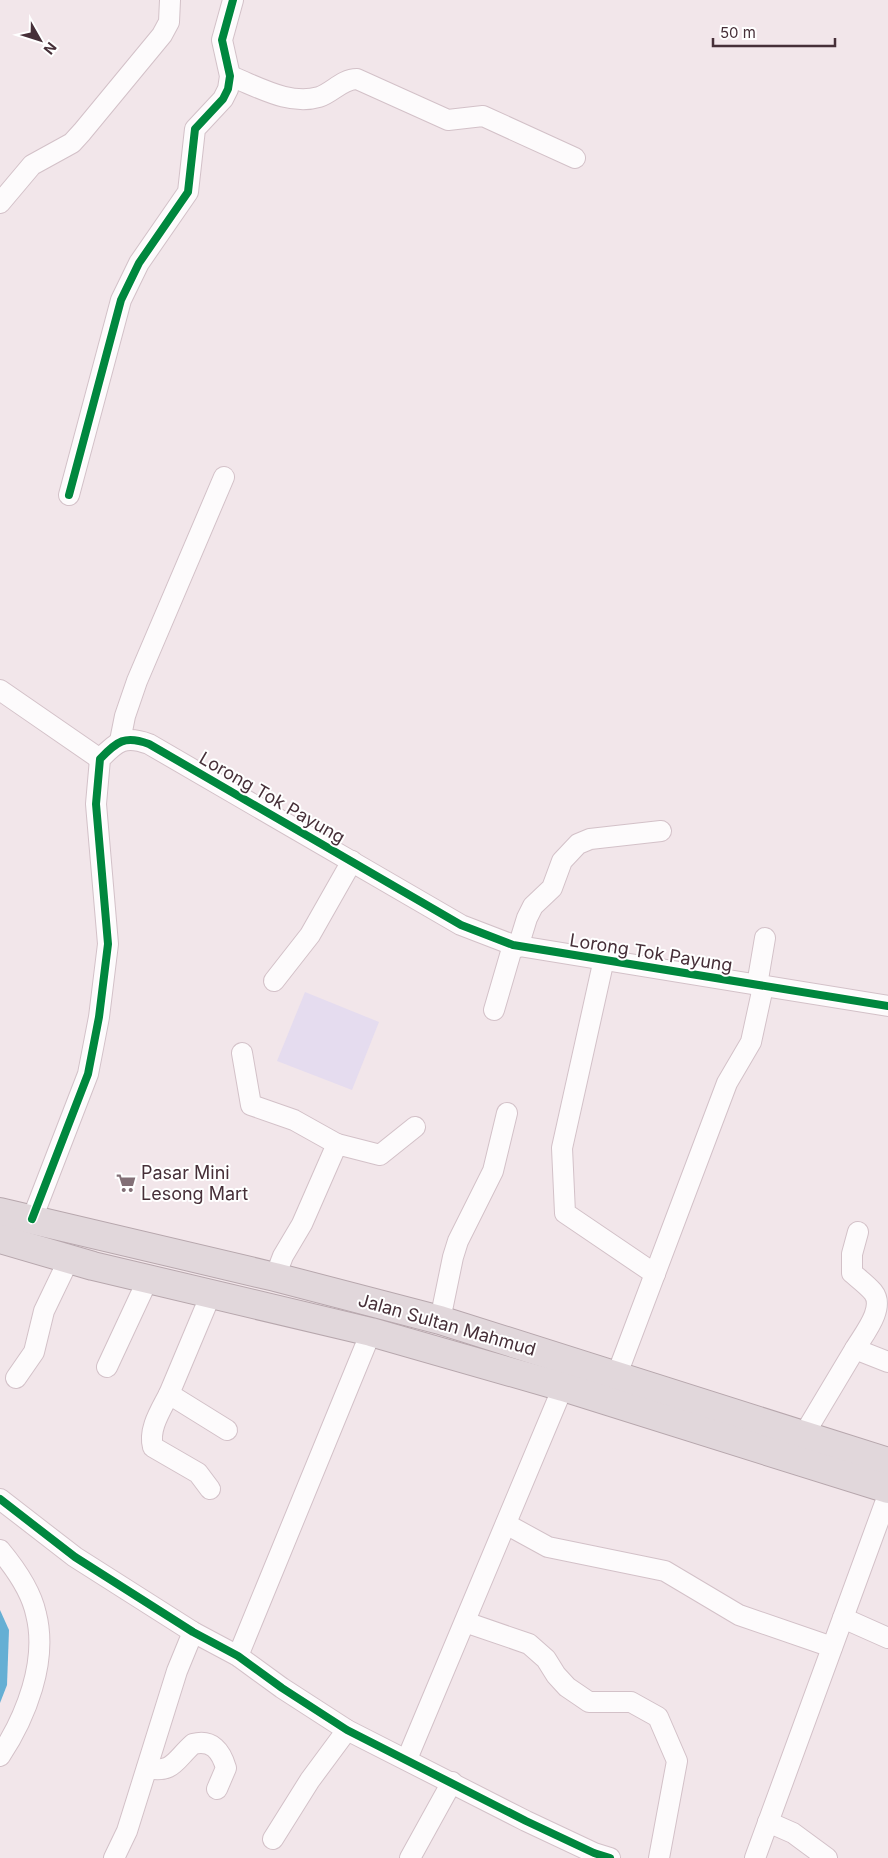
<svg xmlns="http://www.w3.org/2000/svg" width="888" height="1858" font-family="Inter,sans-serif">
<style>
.green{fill:#e5dcef}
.water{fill:#65afd4}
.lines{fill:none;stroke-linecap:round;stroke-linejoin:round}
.minor-casing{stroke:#d3c1c8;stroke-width:22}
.highway-casing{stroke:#b7a7ad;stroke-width:30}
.minor{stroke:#fdfbfc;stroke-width:20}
.highway{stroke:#e1d7db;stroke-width:28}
.cycleway-casing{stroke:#fff;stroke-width:11}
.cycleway{stroke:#00873e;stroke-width:8}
.labels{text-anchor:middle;stroke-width:4;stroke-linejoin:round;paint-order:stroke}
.street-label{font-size:18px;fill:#462f38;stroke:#fff}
.poi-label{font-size:18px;fill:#462f38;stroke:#fff;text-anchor:start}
</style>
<rect width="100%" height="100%" fill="#f2e6ea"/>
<path class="green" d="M305 992 379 1022 352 1090 277 1061Z"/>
<path class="water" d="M0 1610 9 1630 7 1685 0 1703Z"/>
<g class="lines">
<defs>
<g id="minor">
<path d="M230 76C257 86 289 106 319 97 332 93 342 79 357 79L448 120 483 116 575 158"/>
<path d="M0 203 32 165 72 143 82 132 162 35 169 22 170 0"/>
<path d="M69 495 121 300 139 263 188 192 195 129 223 99 228 89 230 76 222 40 233 0"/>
<path d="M0 690 100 759"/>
<path d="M120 741 125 716 137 681 224 477"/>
<path d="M518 947 527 918 533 906 552 888 562 861 578 844 590 839 661 831"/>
<path d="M604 959 562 1148 565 1213 655 1274"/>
<path d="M274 981 310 935 352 861"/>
<path d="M757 985 765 938"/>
<path d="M494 1010 513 945"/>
<path d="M242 1053 251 1105 294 1120 337 1144"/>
<path d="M32 1219 88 1074 99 1017 108 944 96 804 100 759C117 741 125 735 149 744L461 925 513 945 888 1006"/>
<path d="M275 1277 283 1256 302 1224 337 1144 380 1155 415 1127"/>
<path d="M211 1294 169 1394 227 1430"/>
<path d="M440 1320 453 1257 458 1241 493 1171 507 1113"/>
<path d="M855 1349C863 1335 886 1308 873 1292 867 1285 859 1279 852 1273V1254L858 1232"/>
<path d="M107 1367 148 1279"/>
<path d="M616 1377 727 1083 751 1042 763 987"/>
<path d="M16 1378 34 1352 44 1311 69 1259"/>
<path d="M169 1394C161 1410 148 1429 153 1447L198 1473 210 1489"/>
<path d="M803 1436 855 1349 888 1362"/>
<path d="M0 1499 75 1557 193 1632 238 1656 282 1688 347 1730 526 1821 594 1853 610 1858"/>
<path d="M506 1524 548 1547 665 1571 739 1615 832 1647"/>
<path d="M0 1550C15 1568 31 1590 36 1614 48 1661 26 1717 0 1756"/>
<path d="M843 1618 888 1638"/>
<path d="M465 1622 529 1644 546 1659 556 1675 567 1687 589 1702H631L658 1717 677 1761 659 1858"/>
<path d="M238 1656 371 1332"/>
<path d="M407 1759 563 1387"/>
<path d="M147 1768C173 1774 175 1760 193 1744 212 1739 221 1751 226 1768L217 1789"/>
<path d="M768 1822 793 1833 827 1858"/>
<path d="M273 1839 310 1780 347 1730"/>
<path d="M114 1858 127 1831 177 1671 193 1632"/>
<path d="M410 1858 452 1782"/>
<path d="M755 1858 888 1495"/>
</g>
<g id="highway">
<path d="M0 1212 275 1277 440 1320 888 1462"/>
<path d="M0 1239 93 1266 371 1332 563 1387 888 1489"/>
</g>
</defs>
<use href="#minor" class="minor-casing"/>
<use href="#highway" class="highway-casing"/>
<use href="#minor" class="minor"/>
<use href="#highway" class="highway"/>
<defs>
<g id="cycleway">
<path d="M69 495 121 300 139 263 188 192 195 129 223 99 228 89 230 76 222 40 233 0"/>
<path d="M32 1219 88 1074 99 1017 108 944 96 804 100 759C117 741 125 735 149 744L461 925 513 945 888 1006"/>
<path d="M0 1499 75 1557 193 1632 238 1656 282 1688 347 1730 526 1821 594 1853 610 1858"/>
</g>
</defs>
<use href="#cycleway" class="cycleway-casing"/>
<use href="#cycleway" class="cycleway"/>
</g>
<defs>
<symbol id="supermarket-bare" viewBox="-9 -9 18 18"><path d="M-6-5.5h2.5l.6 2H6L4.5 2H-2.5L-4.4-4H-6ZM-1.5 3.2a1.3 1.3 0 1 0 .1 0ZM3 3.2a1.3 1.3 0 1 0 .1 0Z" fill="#826f76" stroke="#fff" stroke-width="2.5" paint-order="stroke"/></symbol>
</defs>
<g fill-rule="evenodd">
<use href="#supermarket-bare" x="112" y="1169" width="28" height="28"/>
</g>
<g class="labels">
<g class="street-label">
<text transform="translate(272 798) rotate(30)" y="6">Lorong Tok Payung</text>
<text transform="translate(651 953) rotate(9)" y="6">Lorong Tok Payung</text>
<text transform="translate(447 1325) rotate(16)" y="6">Jalan Sultan Mahmud</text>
</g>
<g class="poi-label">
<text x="141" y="1179">Pasar Mini<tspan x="141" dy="21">Lesong Mart</tspan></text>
</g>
</g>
<g transform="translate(40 40) rotate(129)" stroke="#ffffff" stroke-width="4" paint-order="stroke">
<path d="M0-4L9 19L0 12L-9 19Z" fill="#462f38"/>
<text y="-8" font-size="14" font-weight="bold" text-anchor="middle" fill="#462f38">N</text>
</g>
<path d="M713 38v8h122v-8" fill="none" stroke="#462f38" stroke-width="2.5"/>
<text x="720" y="38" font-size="15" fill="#462f38" stroke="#ffffff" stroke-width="4" paint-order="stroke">50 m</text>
</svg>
